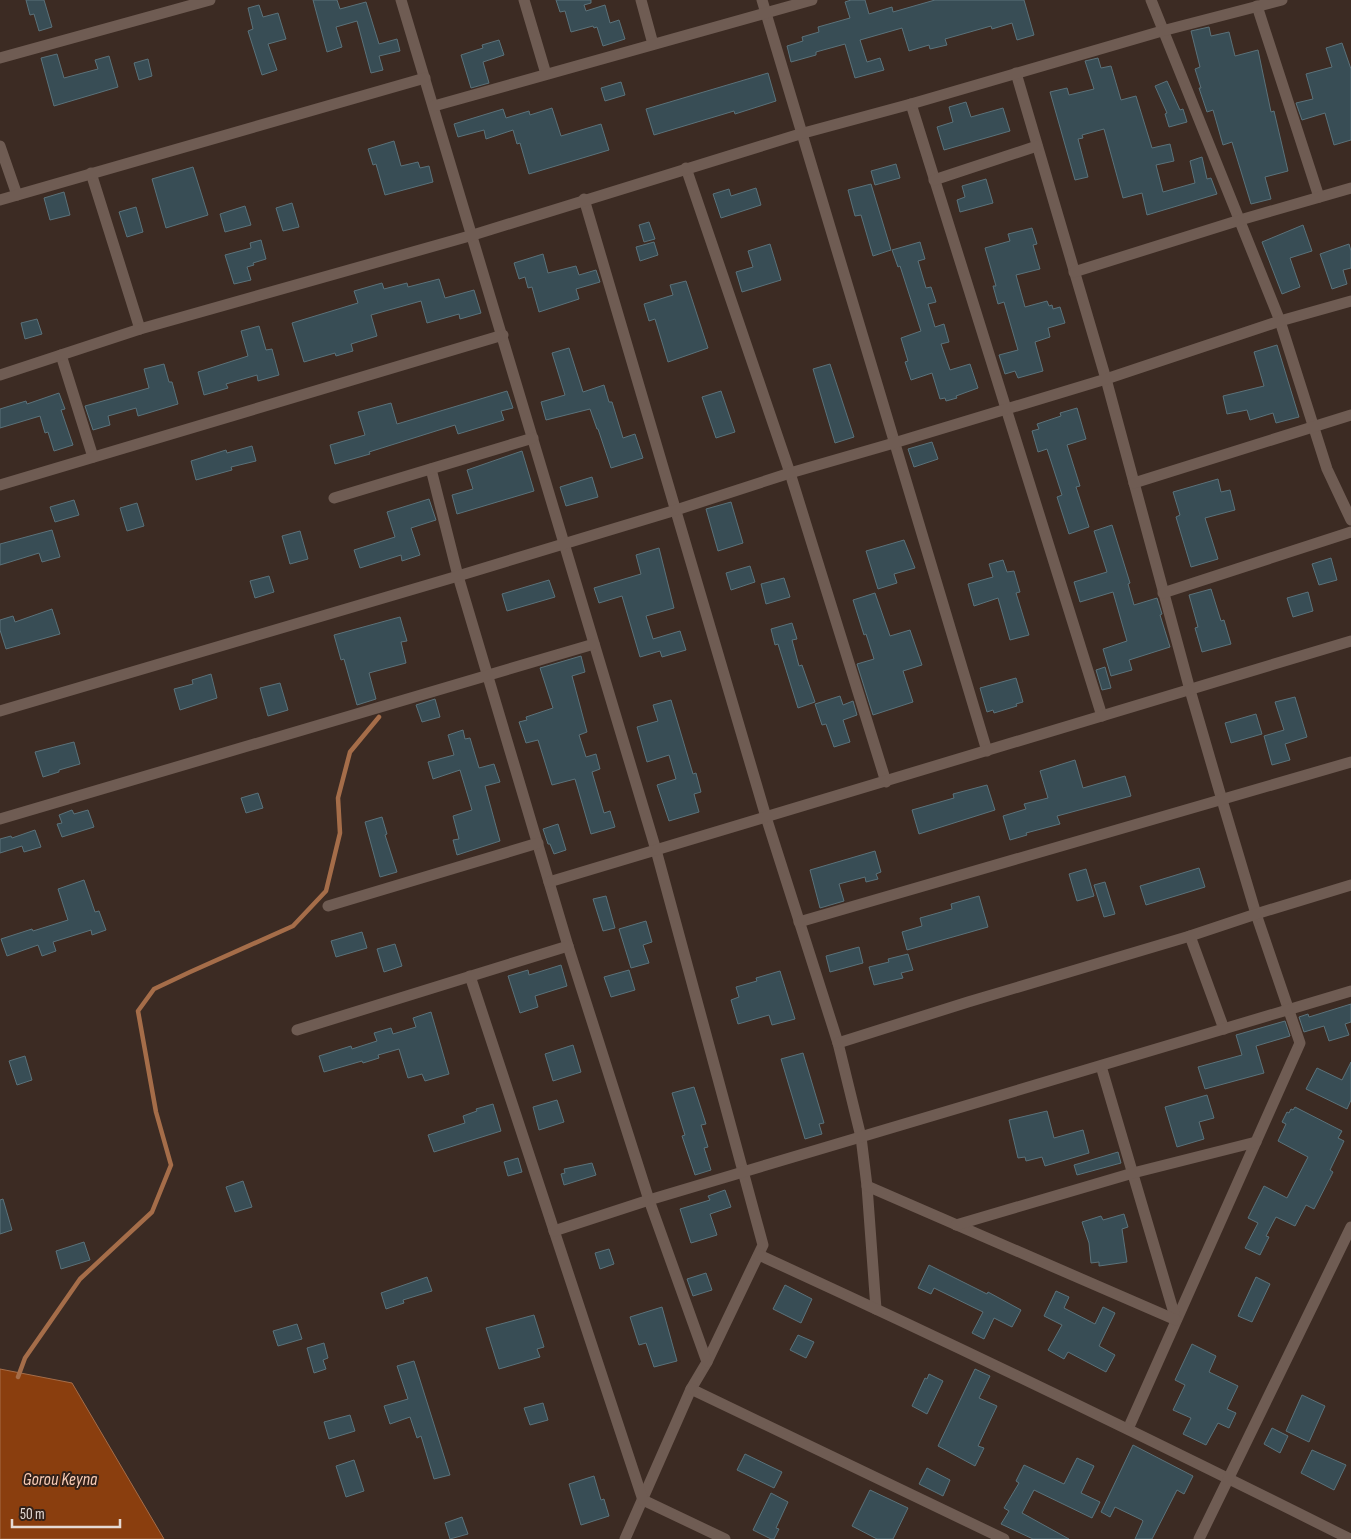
<svg xmlns="http://www.w3.org/2000/svg" width="1351" height="1539" font-family="'Sofia Sans Condensed',sans-serif">
<style>
.water{fill:#8a3e0e;stroke:#a56d49}
.lines{fill:none;stroke-linecap:round;stroke-linejoin:round}
.stream{stroke:#a56d49;stroke-width:4.5}
.building{fill:#384d55;stroke:#5b727a}
.minor{stroke:#6f5c53;stroke-width:11}
.labels{text-anchor:middle;stroke-width:4;stroke-linejoin:round;paint-order:stroke}
.water-label{font-size:18px;font-style:italic;fill:#facdb7;stroke:#322119}
</style>
<rect width="100%" height="100%" fill="#3c2b23"/>
<path class="water" d="M0 1369 72 1383 164 1539H0Z"/>
<g class="lines">
<path class="stream" d="M18 1377 25 1358 80 1279 152 1212 171 1165 156 1112 138 1011 154 989 190 972 293 926 326 891 340 833 338 798 350 752 379 717"/>
</g>
<g class="building">
<path d="M26 0H44L52 27 39 31 34 14 30 15Z"/>
<path d="M313 0H337L340 9 366 2 379 44 397 39 400 51 379 56 383 70 371 73 357 21 336 27 342 47 327 52Z"/>
<path d="M556 0H591V3L584 5 586 11 605 5 610 23 619 20 625 39 603 46 597 27 594 28 593 26 571 32 565 11 560 12Z"/>
<path d="M851 0H865L869 14 892 7 893 12 935 0H1024L1034 35 1017 40 1012 23 992 29 991 26 945 39 947 45 930 49 929 45 909 51 902 28 860 40 867 62 880 58 884 70 855 78 845 44 816 52V55L791 62 787 46 803 41 802 37 819 32 818 27 850 18 845 2Z"/>
<path d="M259 5 263 17 278 13 286 39 268 44 277 70 262 75 248 31 253 29 248 8Z"/>
<path d="M1209 27 1211 36 1229 32 1235 56 1258 50 1271 112 1274 111 1288 171 1265 177 1271 199 1251 204 1232 142 1223 145 1213 110 1207 112 1199 88H1201L1195 69 1200 67 1191 31Z"/>
<path d="M499 40 504 55 483 62 489 83 471 88 461 55 483 48 482 45Z"/>
<path d="M1342 43 1351 69V140L1334 145 1325 113 1302 120 1296 103 1313 99 1306 74 1332 67 1326 48Z"/>
<path d="M57 54 64 78 98 69 95 60 109 56 118 87 54 106 41 58Z"/>
<path d="M1098 58 1101 68 1111 66 1121 100 1136 96 1152 148 1170 144 1174 161 1156 165 1163 192 1195 183 1190 161 1202 157 1207 179 1211 178 1217 194 1147 215 1142 193 1123 198 1104 129 1082 135 1083 138 1078 139 1088 177 1075 180 1050 92 1067 88 1069 95 1094 89 1085 61Z"/>
<path d="M148 59 152 76 139 80 134 63Z"/>
<path d="M768 73 776 101 735 114 734 111 654 135 646 109Z"/>
<path d="M1167 81 1180 110 1183 109 1187 122 1169 127 1165 114 1167 113 1155 86Z"/>
<path d="M621 82 625 95 605 101 601 88Z"/>
<path d="M966 102 971 117 1003 108 1010 131 944 150 937 127 953 122 949 107Z"/>
<path d="M552 108 561 136 601 124 609 150 529 174 520 143 517 144 513 130 486 139 484 130 458 137 454 124 503 109 506 118 529 111 530 115Z"/>
<path d="M394 141 401 166 418 162 420 168 429 166 433 182 385 195 376 164 373 165 368 149Z"/>
<path d="M896 164 900 178 875 185 871 171Z"/>
<path d="M193 167 208 215 166 228 152 179Z"/>
<path d="M986 179 993 203 960 212 957 200 965 197 962 186Z"/>
<path d="M871 184 891 250 873 256 861 215 855 216 848 190Z"/>
<path d="M756 188 761 205 721 218 713 194 729 189 731 196Z"/>
<path d="M64 192 70 215 50 220 44 198Z"/>
<path d="M292 203 299 227 283 231 276 208Z"/>
<path d="M245 206 251 225 225 232 220 214Z"/>
<path d="M136 207 143 232 127 237 119 212Z"/>
<path d="M649 222 655 239 644 242 639 225Z"/>
<path d="M1303 225 1312 251 1290 258 1300 287 1282 294 1262 242Z"/>
<path d="M1032 228 1037 244 1033 245 1040 269 1016 275 1025 307 1047 301 1049 306 1052 305 1053 309 1060 307 1065 323 1048 328 1050 337 1035 342 1043 371 1018 378 1015 371 1005 374 999 355 1018 350 1004 302 998 304 993 286H996L985 248 1010 241 1008 234Z"/>
<path d="M261 240 266 259 253 263 254 265 247 267 251 280 234 284 225 255 251 248 250 243Z"/>
<path d="M654 242 658 255 640 261 636 247Z"/>
<path d="M920 242 925 259 918 261 926 288 931 287 936 302 928 304 935 327 944 324 949 342 941 344 950 370 970 364 978 388 956 396 957 398 946 401 945 398 940 399 932 373 911 380 905 362 908 361 901 338 921 331 900 266 898 267 892 250Z"/>
<path d="M770 244 781 280 742 292 736 272 753 267 748 251Z"/>
<path d="M1349 244 1351 251V268L1343 270 1347 284 1332 289 1320 254Z"/>
<path d="M543 254 548 273 576 266 579 275 596 270 600 282 576 289 579 299 539 312 532 287 528 288 525 277 519 279 514 263Z"/>
<path d="M439 279 445 298 474 290 481 313 460 319 459 314 427 323 421 301 371 315 377 336 351 344 353 351 336 356 335 353 304 362 292 323 358 303 354 291 382 283 384 289 407 283 408 287Z"/>
<path d="M686 281 708 348 668 362 655 319 649 321 644 304 673 295 670 285Z"/>
<path d="M37 319 42 334 25 339 21 323Z"/>
<path d="M259 326 266 350 272 349 279 375 258 381 257 375 226 384 228 388 204 395 198 372 248 356 241 331Z"/>
<path d="M1277 345 1299 417 1276 423 1273 413 1250 420 1247 410 1227 414 1223 396 1264 386 1254 352Z"/>
<path d="M569 348 583 392 604 385 609 402H612L623 438 635 434 643 458 611 468 598 429H597L590 409 546 420 541 402 565 395 552 353Z"/>
<path d="M164 364 169 382H172L178 404 138 416 136 408 108 416 110 425 93 430 85 406 149 388 144 369Z"/>
<path d="M830 364 854 437 835 443 813 369Z"/>
<path d="M507 391 513 408 501 411 504 420 458 434 455 425 369 452 370 454 335 464 330 445 365 435 358 412 391 403 397 424Z"/>
<path d="M721 391 735 432 716 438 702 397Z"/>
<path d="M59 393 65 409 61 410 73 445 54 451 48 432 45 433 40 416 0 428V409L26 401 27 404Z"/>
<path d="M1077 408 1086 439 1067 445 1080 486 1076 487 1089 527 1069 534 1057 497 1062 495 1047 449 1038 452 1032 431 1039 429 1037 424 1061 416 1060 413Z"/>
<path d="M932 442 938 459 914 467 908 449Z"/>
<path d="M252 446 256 461 231 467 232 470 196 480 191 461 226 450 227 453Z"/>
<path d="M522 451 534 491 457 514 452 495 473 489 467 470Z"/>
<path d="M592 477 598 497 566 506 560 487Z"/>
<path d="M1218 479 1221 492 1230 490 1235 510 1205 518 1218 559 1191 567 1176 517 1180 515 1173 492Z"/>
<path d="M429 499 436 520 411 528 420 555 402 561 401 555 360 568 354 550 395 537 387 512Z"/>
<path d="M74 500 79 515 55 522 50 507Z"/>
<path d="M731 502 743 543 718 551 706 509Z"/>
<path d="M137 503 144 526 127 531 120 508Z"/>
<path d="M1112 525 1130 583 1128 584 1134 605 1157 598 1162 614 1160 615 1170 647 1129 660 1132 670 1111 676 1103 649 1127 641 1113 592 1080 602 1074 582 1107 572 1094 531Z"/>
<path d="M52 530 60 557 42 562 39 553 0 565V544Z"/>
<path d="M300 531 308 559 290 564 282 536Z"/>
<path d="M904 540 915 568 894 574 897 583 878 589 866 551Z"/>
<path d="M659 548 674 608 646 616 653 639 680 631 686 650 662 657 660 651 640 657 622 596 599 603 594 588 641 574 636 555Z"/>
<path d="M1331 558 1337 580 1319 585 1312 564Z"/>
<path d="M1003 560 1007 572 1014 571 1020 592 1016 593 1029 635 1010 640 998 598 974 606 968 584 993 577 989 564Z"/>
<path d="M750 566 755 582 731 590 726 573Z"/>
<path d="M269 576 274 592 255 598 250 581Z"/>
<path d="M784 578 790 597 766 604 761 584Z"/>
<path d="M549 580 555 597 507 611 502 594Z"/>
<path d="M1211 589 1221 621 1224 620 1231 644 1202 652 1195 628 1198 627 1189 595Z"/>
<path d="M1308 592 1313 611 1293 617 1287 598Z"/>
<path d="M875 593 890 636 910 630 922 665 903 671 913 702 873 715 857 664 874 659 866 634 864 635 853 600Z"/>
<path d="M52 609 60 634 6 649 0 630V620L13 616 15 622Z"/>
<path d="M400 617 407 641 401 642 406 663 369 673 376 699 357 705 344 659 341 660 334 635Z"/>
<path d="M792 623 797 639 792 640 799 666 802 665 815 702 798 708 778 644 775 645 771 629Z"/>
<path d="M581 656 585 672 572 676 587 732 579 735 586 757 596 754 600 769 592 772 604 813 610 811 615 827 591 834 575 779 552 785 538 740 526 743 519 722 527 720 526 717 553 708 540 668Z"/>
<path d="M1105 667 1111 688 1102 690 1096 670Z"/>
<path d="M211 674 217 698 180 710 174 689 193 684 192 680Z"/>
<path d="M1016 678 1023 702 1016 704 1017 706 994 713 993 710 987 712 980 688Z"/>
<path d="M280 683 288 710 268 716 260 688Z"/>
<path d="M840 696 843 705 853 701 857 715 843 720 850 742 834 747 826 724 822 725 815 704Z"/>
<path d="M1295 697 1307 737 1285 744 1290 760 1272 765 1264 736 1284 730 1275 702Z"/>
<path d="M435 699 440 717 422 722 416 705Z"/>
<path d="M671 700 693 774 696 773 701 792 694 794 699 812 669 821 657 785 676 779 669 755 647 762 637 727 658 721 653 705Z"/>
<path d="M1256 714 1262 734 1231 743 1225 723Z"/>
<path d="M463 730 465 739 470 738 479 768 494 764 500 782 485 786 500 841 457 855 453 840 459 839 453 816 472 810 460 770 433 779 428 762 454 755 448 735Z"/>
<path d="M74 742 80 764 59 770V772L43 777 35 752Z"/>
<path d="M1075 760 1083 788 1125 776 1131 796 1057 816 1060 824 1026 833 1027 835 1010 840 1003 816 1026 809 1024 804 1048 798 1040 771Z"/>
<path d="M987 785 995 810 919 834 912 810 954 798 953 794Z"/>
<path d="M258 793 263 808 246 813 241 798Z"/>
<path d="M72 810 74 814 88 810 94 827 62 837 57 824 62 823 59 815Z"/>
<path d="M382 817 387 834 385 835 397 872 380 877 365 822Z"/>
<path d="M558 824 566 850 554 854 550 844H548L543 829Z"/>
<path d="M35 830 41 847 24 852 22 846 0 853V839L11 836 12 838Z"/>
<path d="M875 851 881 872 876 874 878 879 866 882 865 877 839 884 844 901 820 908 810 870Z"/>
<path d="M1199 868 1205 887 1146 905 1140 886Z"/>
<path d="M1086 869 1094 896 1077 901 1069 874Z"/>
<path d="M84 880 95 912 99 911 106 930 92 935 91 930 53 942 56 951 42 956 38 945 7 956 1 939 32 929 33 931 68 920 58 889Z"/>
<path d="M1105 882 1115 914 1104 917 1094 885Z"/>
<path d="M606 896 615 928 603 931 593 899Z"/>
<path d="M979 896 988 927 907 950 902 932 922 926 920 918 952 909 951 904Z"/>
<path d="M646 921 652 942 643 945 649 963 631 968 619 929Z"/>
<path d="M362 932 367 948 336 957 331 941Z"/>
<path d="M395 944 402 966 384 972 377 949Z"/>
<path d="M859 947 863 963 830 972 826 956Z"/>
<path d="M908 954 913 970 901 973 903 978 874 985 869 967 889 962 888 959Z"/>
<path d="M561 965 567 986 535 996 538 1007 520 1013 508 976 528 970 529 975Z"/>
<path d="M629 970 635 990 611 997 604 977Z"/>
<path d="M780 971 795 1019 772 1025 769 1015 738 1024 731 1000 739 997 736 987 757 981 756 978Z"/>
<path d="M1351 1004V1022L1345 1024 1349 1035 1329 1041 1324 1026 1304 1032 1299 1017 1308 1014 1309 1017Z"/>
<path d="M431 1012 449 1074 425 1081 422 1074 408 1078 399 1049 378 1055 379 1058 363 1063 362 1061 324 1072 319 1056 351 1046 352 1049 377 1041 374 1033 391 1028 393 1034 416 1027 413 1018Z"/>
<path d="M1285 1021 1290 1036 1256 1046 1264 1073 1205 1089 1198 1067 1242 1055 1236 1035Z"/>
<path d="M573 1045 581 1072 553 1081 545 1054Z"/>
<path d="M803 1053 824 1123 819 1124 822 1134 805 1139 781 1059Z"/>
<path d="M25 1056 32 1080 17 1085 9 1061Z"/>
<path d="M1351 1062V1100L1347 1109 1306 1089 1317 1068 1342 1080Z"/>
<path d="M694 1087 706 1124 701 1125 708 1147 704 1148 711 1170 695 1175 682 1136 685 1135 672 1093Z"/>
<path d="M1207 1095 1214 1118 1199 1122 1204 1139 1177 1147 1165 1107Z"/>
<path d="M557 1100 564 1122 539 1130 533 1107Z"/>
<path d="M493 1104 501 1131 434 1152 428 1135 465 1123 463 1116 477 1111 476 1109Z"/>
<path d="M1295 1107 1342 1131 1338 1138 1344 1141 1330 1170 1333 1172 1314 1209 1306 1205 1295 1226 1276 1217 1266 1236 1269 1237 1260 1255 1245 1248 1258 1223 1248 1218 1264 1186 1287 1198 1308 1157 1278 1141 1286 1124 1282 1122 1287 1112 1289 1113 1291 1109 1293 1110Z"/>
<path d="M1047 1111 1054 1138 1083 1130 1089 1153 1045 1166 1042 1157 1026 1161 1025 1157 1018 1158 1009 1120Z"/>
<path d="M1118 1152 1121 1163 1077 1175 1074 1165Z"/>
<path d="M518 1158 522 1172 508 1176 504 1162Z"/>
<path d="M592 1163 596 1175 564 1185 561 1174 565 1173 564 1169Z"/>
<path d="M243 1181 252 1207 235 1212 226 1187Z"/>
<path d="M725 1190 731 1207 710 1214 717 1235 691 1243 680 1209 710 1200 708 1196Z"/>
<path d="M3 1199 12 1230 0 1234V1200Z"/>
<path d="M1124 1214 1128 1227 1122 1229 1127 1262 1099 1266V1262L1091 1263 1089 1243 1082 1222 1101 1216 1103 1220Z"/>
<path d="M84 1242 90 1260 61 1269 56 1251Z"/>
<path d="M609 1249 614 1264 600 1269 595 1253Z"/>
<path d="M929 1265 987 1294 988 1292 1021 1310 1012 1327 994 1318 984 1339 972 1333 983 1312 934 1288 931 1294 918 1288Z"/>
<path d="M706 1273 712 1290 693 1296 687 1279Z"/>
<path d="M427 1277 432 1291 403 1300 404 1303 386 1309 381 1293Z"/>
<path d="M1256 1277 1270 1284 1252 1322 1238 1316Z"/>
<path d="M785 1285 812 1299 801 1323 773 1309Z"/>
<path d="M1056 1291 1069 1297 1064 1308 1095 1324 1103 1307 1115 1313 1099 1346 1115 1355 1106 1372 1068 1352 1064 1359 1048 1350 1062 1325 1044 1316Z"/>
<path d="M662 1307 677 1361 654 1367 646 1343 639 1345 630 1317Z"/>
<path d="M534 1315 544 1347 537 1349 540 1357 499 1369 486 1328Z"/>
<path d="M297 1324 302 1339 278 1346 273 1331Z"/>
<path d="M798 1335 814 1342 806 1358 790 1350Z"/>
<path d="M324 1343 328 1358 323 1360 326 1369 314 1373 307 1348Z"/>
<path d="M1192 1344 1216 1356 1209 1372 1238 1386 1227 1409 1236 1413 1229 1428 1218 1423 1206 1445 1183 1434 1191 1418 1173 1410 1185 1385 1175 1380Z"/>
<path d="M414 1361 450 1475 434 1479 421 1436 417 1438 410 1417 390 1424 384 1406 408 1399 397 1366Z"/>
<path d="M975 1369 990 1376 979 1398 997 1406 978 1446 984 1448 975 1466 938 1446Z"/>
<path d="M929 1374 943 1381 927 1414 912 1406 925 1378 927 1379Z"/>
<path d="M1302 1395 1325 1406 1309 1442 1286 1431Z"/>
<path d="M543 1403 548 1420 530 1425 524 1408Z"/>
<path d="M350 1415 355 1431 329 1439 324 1422Z"/>
<path d="M1272 1428 1288 1436 1280 1453 1264 1444Z"/>
<path d="M1133 1445 1193 1476 1184 1494 1177 1490 1152 1539H1135L1143 1521 1142 1520 1115 1507 1110 1517 1101 1512Z"/>
<path d="M1312 1450 1346 1465 1334 1490 1301 1473Z"/>
<path d="M745 1454 782 1472 774 1488 737 1470Z"/>
<path d="M1077 1458 1094 1466 1081 1493 1100 1502 1092 1518 1034 1490 1022 1513 1069 1539H1033L1001 1524 1009 1511 1004 1508 1019 1483 1016 1481 1024 1465 1064 1484Z"/>
<path d="M354 1460 364 1491 346 1497 336 1466Z"/>
<path d="M927 1468 950 1480 943 1496 919 1484Z"/>
<path d="M594 1476 601 1500 604 1499 609 1516 581 1525 569 1484Z"/>
<path d="M870 1490 908 1508 893 1539H877L852 1526Z"/>
<path d="M771 1493 788 1502 776 1528 779 1529 774 1539H771L753 1530Z"/>
<path d="M462 1517 468 1534 450 1539 445 1523Z"/>
</g>
<g class="lines">
<g class="minor">
<path d="M401 0 656 850 763 1245 707 1362 691 1389 625 1539"/>
<path d="M524 0 546 74"/>
<path d="M641 0 653 44"/>
<path d="M762 0 987 751"/>
<path d="M1151 0 1280 321 1327 469 1351 520"/>
<path d="M1257 6 1319 197"/>
<path d="M0 58 210 0"/>
<path d="M1016 73 1106 379 1190 690 1222 800 1256 914 1300 1043 1128 1429"/>
<path d="M911 104 1102 716"/>
<path d="M434 106 812 0"/>
<path d="M0 146 17 195"/>
<path d="M686 168 790 473 886 782"/>
<path d="M91 173 140 329"/>
<path d="M934 180 1037 146"/>
<path d="M584 199 766 817 838 1043 861 1137 867 1186 876 1309"/>
<path d="M0 200 425 78"/>
<path d="M1074 272 1240 220 1351 188"/>
<path d="M61 355 93 457"/>
<path d="M0 375 140 329 473 235 800 134 911 104 1162 31 1282 0"/>
<path d="M431 469 458 576 568 946 649 1200 707 1362"/>
<path d="M1134 483 1351 415"/>
<path d="M0 485 503 335"/>
<path d="M334 498 533 438"/>
<path d="M1163 593 1351 532"/>
<path d="M0 711 458 576 676 510 790 473 894 443 1106 379 1280 321 1351 301"/>
<path d="M0 819 594 644"/>
<path d="M549 882 1351 641"/>
<path d="M328 906 538 843"/>
<path d="M799 922 1351 762"/>
<path d="M1190 936 1224 1029"/>
<path d="M470 976 643 1500 725 1539"/>
<path d="M297 1030 568 946"/>
<path d="M838 1043 968 1002 1190 936 1256 914 1351 885"/>
<path d="M1101 1066 1176 1320"/>
<path d="M867 1186 1176 1320"/>
<path d="M956 1225 1133 1173 1256 1142"/>
<path d="M554 1231 649 1200 1351 991"/>
<path d="M759 1255C958 1346 1154 1441 1350 1539"/>
<path d="M691 1389 1004 1539"/>
<path d="M1199 1539 1351 1227"/>
</g>
</g>
<g class="labels">
<g class="water-label">
<text x="60" y="1485">Gorou Keyna</text>
</g>
</g>
<path d="M12 1519v8h108v-8" fill="none" stroke="#e5dad4" stroke-width="2.5"/>
<text x="20" y="1519" font-size="15" fill="#e5dad4" stroke="#322119" stroke-width="4" paint-order="stroke">50 m</text>
</svg>
